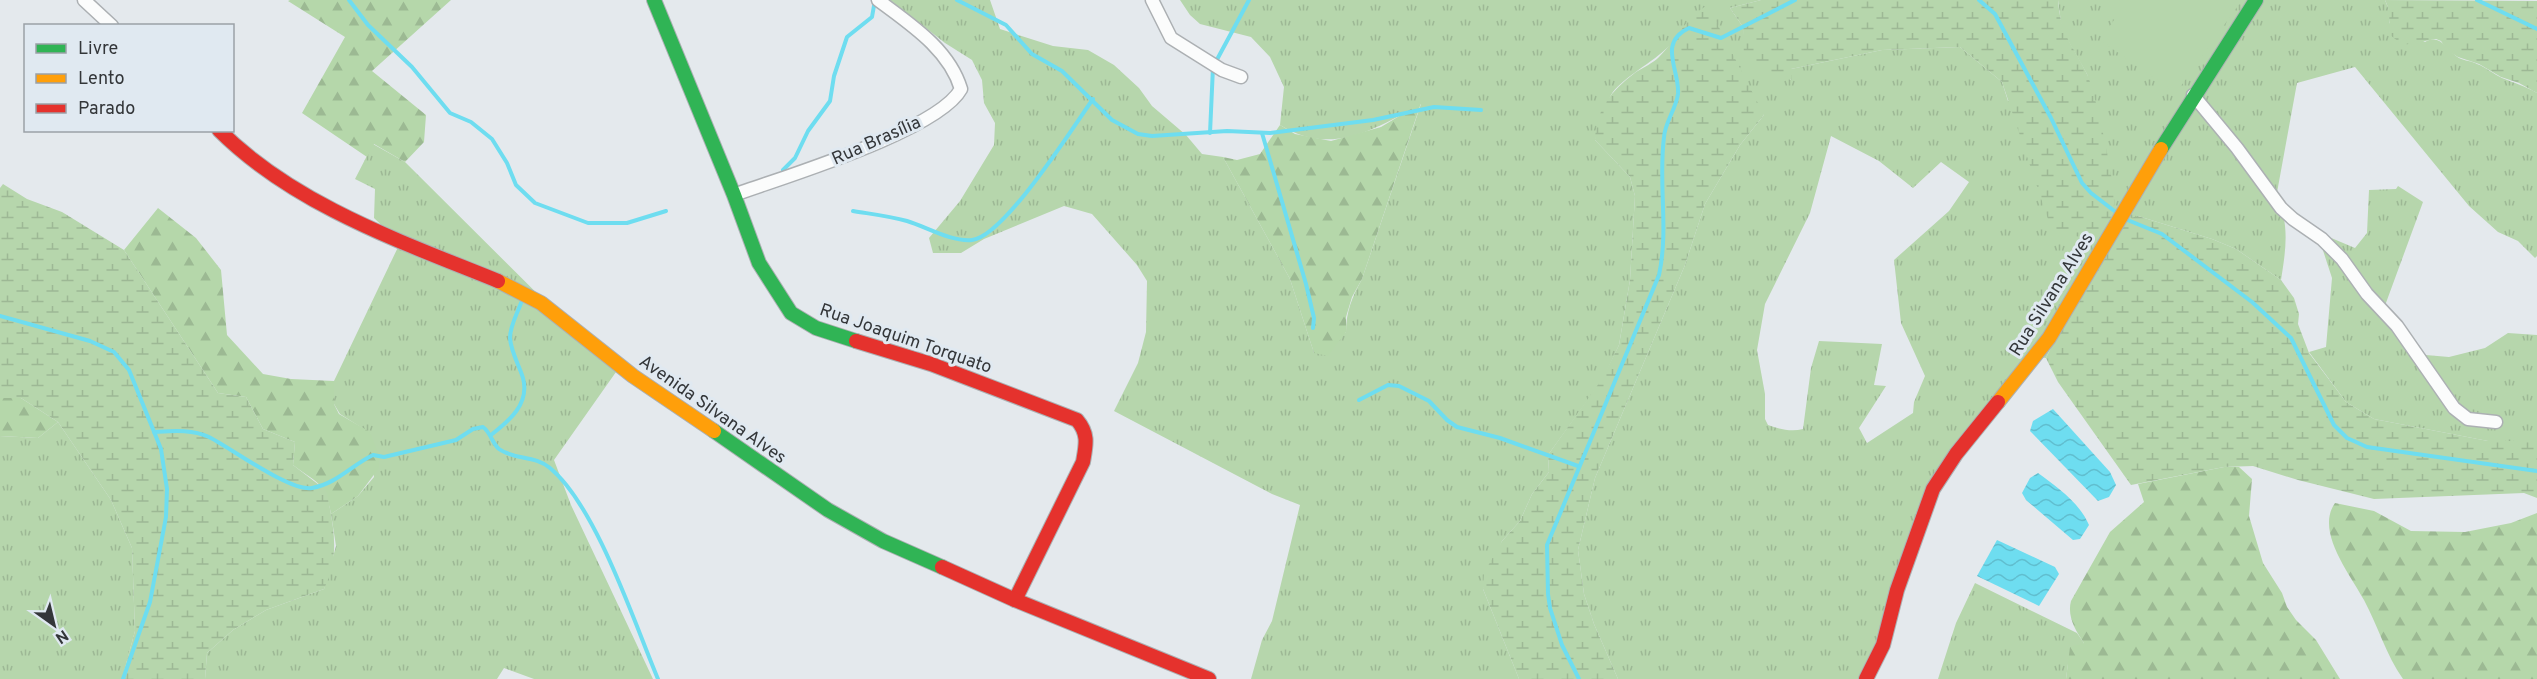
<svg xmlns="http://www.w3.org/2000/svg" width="2537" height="679" font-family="Overpass,sans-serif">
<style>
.grass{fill:url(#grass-tufts);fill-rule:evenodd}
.forest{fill:url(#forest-firs)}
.wetland{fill:url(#wetland-marsh)}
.pitch{fill:#b6d6ac}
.water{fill:url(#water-waves)}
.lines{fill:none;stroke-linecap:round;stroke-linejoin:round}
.stream{stroke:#6eddf0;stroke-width:4}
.street-casing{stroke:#acb0b3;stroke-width:15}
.fast-casing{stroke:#acb0b3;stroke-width:16}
.slow-casing{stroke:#acb0b3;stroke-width:16}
.jam-casing{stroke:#acb0b3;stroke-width:16}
.street{stroke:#fbfcfc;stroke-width:12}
.fast{stroke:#30b455;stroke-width:14}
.slow{stroke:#ff9f0a;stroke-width:14}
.jam{stroke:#e5322d;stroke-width:14}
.labels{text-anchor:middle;stroke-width:6;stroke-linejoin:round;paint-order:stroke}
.street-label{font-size:18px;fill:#333639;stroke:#e0e9f1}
</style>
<defs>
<pattern id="grass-tufts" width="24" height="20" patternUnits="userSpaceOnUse" patternTransform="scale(1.5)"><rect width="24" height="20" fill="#b6d6ac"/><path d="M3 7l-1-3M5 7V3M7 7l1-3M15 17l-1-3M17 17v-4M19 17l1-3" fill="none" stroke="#9db895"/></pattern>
<pattern id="forest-firs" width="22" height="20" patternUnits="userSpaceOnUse" patternTransform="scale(1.5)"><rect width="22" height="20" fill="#b5d7aa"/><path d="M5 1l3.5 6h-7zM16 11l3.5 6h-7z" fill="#9cb993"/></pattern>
<pattern id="wetland-marsh" width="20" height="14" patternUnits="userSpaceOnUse" patternTransform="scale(1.5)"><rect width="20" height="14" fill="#b6d6ac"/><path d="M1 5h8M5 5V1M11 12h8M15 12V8" fill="none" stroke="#9db895"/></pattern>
<pattern id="water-waves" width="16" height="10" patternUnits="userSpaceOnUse" patternTransform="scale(1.5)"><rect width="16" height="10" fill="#6eddf0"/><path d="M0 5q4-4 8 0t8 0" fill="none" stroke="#60becf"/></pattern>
</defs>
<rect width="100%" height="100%" fill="#e4e9ed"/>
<g class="grass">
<path d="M890 0H990L1000 29 1053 46 1088 50 1114 65 1139 88 1152 106 1186 135 1202 154 1223 157 1290 279 1314 353 1346 332C1346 312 1352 297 1362 279L1421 104C1375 129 1331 157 1280 125L1284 87 1270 57 1251 37 1200 24 1190 15 1180 0H1761L1730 8 1743 27 1744 35 1791 80V69L1882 50 1960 47 2002 82 2008 101 2092 95 2087 74 2062 30 2058 0H2385L2391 15 2389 23 2425 42C2441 33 2447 51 2459 58 2465 61 2472 61 2477 64 2486 67 2493 74 2502 78 2514 83 2525 86 2537 93V256L2535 258 2518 241 2498 232 2469 206 2355 67 2297 83 2276 198C2291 222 2285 254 2281 280L2236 249 2212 239 2138 216 2059 331 2046 358 2039 357 1954 453 1863 679H1618L1594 624 1584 594 1578 550 1595 478 1685 265 1705 204 1740 145 1764 115 1669 46C1655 61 1619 80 1611 95 1604 109 1600 126 1595 140L1630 177 1635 196 1630 280 1619 345 1603 379 1548 455 1549 472 1532 494 1520 521 1502 541 1483 589 1519 679H1251L1262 640 1272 621 1300 505 1272 494 1114 411 1138 363 1146 332 1147 281 1137 265 1092 214 1064 206 984 239 961 253H933L929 238 960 201 994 145 995 123 984 103 982 80 972 60 945 43ZM1831 136 1879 161 1913 188 1941 162 1969 182 1949 211 1894 260 1901 323 1925 376 1914 402 1913 413 1867 443 1859 428 1886 386 1874 385 1882 344 1819 341 1811 368 1803 429C1791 432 1779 429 1768 425L1765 419V394L1757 350 1765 304 1810 213Z"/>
<path d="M373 144 405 162 616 372 554 460 571 505 653 679H534L504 668 497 679H205L207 653 233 630 266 610 324 589 336 546 331 514 358 496 374 477 370 433 340 414 334 404V381L400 243 374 218 375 189 355 179Z"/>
<path d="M2398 186 2423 202 2383 311 2414 354 2449 357 2485 348 2508 333 2537 335V441H2488L2374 419 2346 402 2309 352 2326 347 2332 278 2317 232 2355 248 2367 233 2369 190 2396 189Z"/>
<path d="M58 422 111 500 132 548 135 631 122 679H0V436L38 438Z"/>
<path d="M1975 583 2077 633 2084 643 2068 664 2066 679H1938L1956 623Z"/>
</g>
<g class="forest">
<path d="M290 0H451L372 71 426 115 424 142 405 162 374 144 367 157 302 113 345 37 288 1Z"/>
<path d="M1421 103 1362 279 1352 297 1346 317V332L1328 356 1314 353 1290 279 1223 157 1237 160 1260 154 1280 125 1295 134 1331 141 1381 127Z"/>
<path d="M158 208 196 238 221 270 227 335 263 374 291 379 334 381V404L339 414 370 432 379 455V468L358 496 331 514C325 482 318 484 293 465L295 442 263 429 246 397 218 393 124 250Z"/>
<path d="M0 398H21L58 422 38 438 0 436Z"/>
<path d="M2224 467H2239L2252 479 2249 516 2263 563 2282 593 2287 607 2296 620 2316 640 2340 679H2066L2070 647 2084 643C2075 630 2067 616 2071 601L2110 532 2144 502 2138 484Z"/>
<path d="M2335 503 2374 511 2411 531 2465 532 2511 523 2537 513V679H2403C2386 655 2378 626 2364 600 2350 574 2315 531 2335 503Z"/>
</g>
<g class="wetland">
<path d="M1761 0H2058C2061 36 2071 42 2086 72 2095 89 2116 186 2114 204 2112 220 2106 229 2094 238L2053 234 2002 82 1960 47 1882 50 1791 69 1792 80 1759 71 1744 56 1743 27 1730 8Z"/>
<path d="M2385 0 2537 1V93L2519 83 2501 77 2479 64 2458 57 2448 51 2441 41 2436 39 2403 45 2390 35C2388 20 2392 15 2385 0Z"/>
<path d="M1706 6H1708L1764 115 1740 145 1705 204 1685 265 1595 478 1578 550 1584 594 1594 624 1618 679H1519L1483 589 1484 573 1502 541 1520 521 1532 494 1549 472 1548 455 1602 379 1619 345 1630 280 1635 196 1630 177 1595 140C1597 108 1610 92 1636 72 1644 67 1653 63 1659 57 1676 40 1685 19 1706 6Z"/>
<path d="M3 184 27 199 62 212 124 250 218 393 246 397 263 429 295 442 293 465 323 488 327 493C334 530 340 555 324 589L266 610 233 630 207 653 205 679H122L135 631 132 548 111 500 58 422 21 398H0V188Z"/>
<path d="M2138 216 2212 239 2236 249 2281 280 2294 298 2299 314 2298 324 2309 353 2346 402 2374 419 2488 441H2537V498L2524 493 2374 499 2298 480 2253 466 2224 467 2131 485 2058 382 2046 358 2059 331 2127 219Z"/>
</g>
<path class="pitch" d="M2128 0H2242L2176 93 2100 40Z"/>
<g class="water">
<path d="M2053 409 2110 472 2116 485 2109 497 2098 501 2030 431 2033 421Z"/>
<path d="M2038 473C2057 487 2079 502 2089 525L2080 539 2073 540 2026 500 2022 493 2030 478Z"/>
<path d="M1997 540 2055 567 2059 574 2039 606 1977 576Z"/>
</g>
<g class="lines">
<g class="stream">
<path d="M349 0 368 25 412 67 450 113 471 122 492 139 507 163 516 185 535 203 588 223H627L666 211"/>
<path d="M957 0 1006 25 1032 54 1062 71 1112 120 1138 134 1152 136 1227 131 1270 133 1373 120 1434 107 1481 110"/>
<path d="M1979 0 1995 14 2051 118 2082 183 2091 193 2117 213"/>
<path d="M2477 0 2537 29"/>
<path d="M1210 133 1213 67 1249 0"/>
<path d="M1262 133 1306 284 1314 318 1313 328"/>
<path d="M783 170 795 158 808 131 830 101 834 76 847 37 872 17 875 0"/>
<path d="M853 211C871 214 889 216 907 221 927 227 951 242 972 240 1004 237 1073 127 1093 99"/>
<path d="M2125 219 2162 234 2252 302 2291 338 2334 425 2347 438 2367 447 2537 471"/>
<path d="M0 316 90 341 114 352 129 370 161 449 167 489 166 517 150 602 123 679"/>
<path d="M1359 400 1388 385 1399 386 1429 401 1447 420 1457 427 1500 438 1578 466"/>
<path d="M154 432C172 431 192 429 209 437 231 448 290 492 312 488 336 484 352 465 373 455L384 457 456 440 473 429 483 427C491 433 492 443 499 449 514 460 535 455 550 468 596 506 634 622 658 679"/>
<path d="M491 435C509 421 530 404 523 378 519 365 511 352 510 338 510 326 517 314 521 303"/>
<path d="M1579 679 1562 645 1550 608 1548 594 1547 545 1659 275C1669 229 1658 183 1664 137 1665 122 1676 109 1678 94 1680 70 1657 43 1689 28L1721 38 1795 0"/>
</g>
<defs>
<g id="street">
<path d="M84 0 112 26"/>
<path d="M1152 0 1171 38 1222 70 1241 77"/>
<path d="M2193 95 2237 148 2281 208 2293 219 2322 239 2342 259 2367 294 2397 326 2454 408 2468 419 2496 422"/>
<path d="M734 195C783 177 938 131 961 89 949 49 910 24 878 0"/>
</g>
<g id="fast">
<path d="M654 0 734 195 759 263 791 313 816 328 856 341"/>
<path d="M2161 149 2256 0"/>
<path d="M714 431 828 510 883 541 942 567"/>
</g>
<g id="slow">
<path d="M498 281 541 303 633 376 714 431"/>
<path d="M1998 402 2049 338 2161 149"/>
</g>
<g id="jam">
<path d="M219 130C294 205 402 242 498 281"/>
<path d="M856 341 931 364 1077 420C1089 434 1086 445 1083 462L1015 600"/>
<path d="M942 567 1015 600 1209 679"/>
<path d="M1866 679 1883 645 1897 590 1933 489 1956 454 1998 402"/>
</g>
</defs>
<use href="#street" class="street-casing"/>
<use href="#fast" class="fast-casing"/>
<use href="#slow" class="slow-casing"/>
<use href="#jam" class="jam-casing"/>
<use href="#street" class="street"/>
<use href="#fast" class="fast"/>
<use href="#slow" class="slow"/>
<use href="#jam" class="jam"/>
</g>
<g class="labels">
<g class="street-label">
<text transform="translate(876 140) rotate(-24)" y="6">Rua Brasília</text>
<text transform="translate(2051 294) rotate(-58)" y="6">Rua Silvana Alves</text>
<text transform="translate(906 338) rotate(19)" y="6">Rua Joaquim Torquato</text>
<text transform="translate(713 409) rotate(35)" y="6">Avenida Silvana Alves</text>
</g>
</g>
<rect x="24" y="24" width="210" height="108" fill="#e0e9f1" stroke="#9ba1a7" stroke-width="1.5"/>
<rect x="36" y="44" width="30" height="9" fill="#30b455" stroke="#9ba1a7" stroke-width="1.5"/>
<text x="78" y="54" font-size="18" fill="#333639">Livre</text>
<rect x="36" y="74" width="30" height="9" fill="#ff9f0a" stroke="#9ba1a7" stroke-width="1.5"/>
<text x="78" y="84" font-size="18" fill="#333639">Lento</text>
<rect x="36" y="104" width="30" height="9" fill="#e5322d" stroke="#9ba1a7" stroke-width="1.5"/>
<text x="78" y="114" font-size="18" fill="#333639">Parado</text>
<g transform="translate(54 625) rotate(146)" stroke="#e0e9f1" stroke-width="4.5" paint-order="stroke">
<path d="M0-4.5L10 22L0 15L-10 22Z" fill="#333639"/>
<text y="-9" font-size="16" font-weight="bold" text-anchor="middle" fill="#333639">N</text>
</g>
</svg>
